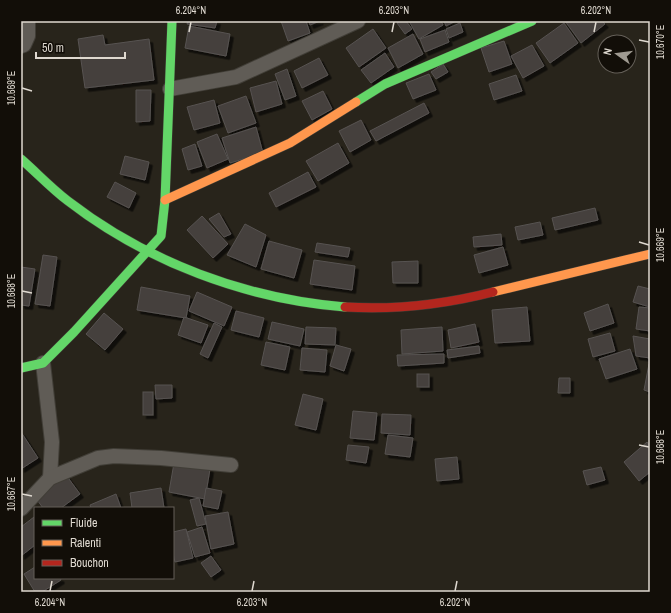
<svg xmlns="http://www.w3.org/2000/svg" width="671" height="613" font-family="'Archivo Narrow',sans-serif">
<style>
.building{fill:#443f3d;stroke:#575351;filter:url(#shadow)}
.lines{fill:none;stroke-linecap:round;stroke-linejoin:round}
.street-casing{stroke:#413e37;stroke-width:16}
.fast-casing{stroke:#413e37;stroke-width:10}
.slow-casing{stroke:#413e37;stroke-width:10}
.jam-casing{stroke:#413e37;stroke-width:10}
.street{stroke:#605c56;stroke-width:14}
.fast{stroke:#63d668;stroke-width:9}
.slow{stroke:#ff974d;stroke-width:9}
.jam{stroke:#b3261e;stroke-width:9}
.ticks{fill:none;stroke:#dfd9d0;stroke-width:1.5}
.neatline{fill:none;stroke:#dfd9d0;stroke-width:1.5}
.ticks-label{font-size:10px;text-anchor:middle;fill:#dfd9d0}
</style>
<defs>
<filter id="shadow"><feDropShadow dx="3.5" dy="3.5" stdDeviation="0" flood-color="#0009"/></filter>
</defs>
<rect width="100%" height="100%" fill="#28241b"/>
<g class="building">
<path d="M188 21H217L215 28 187 24Z"/>
<path d="M281 21H306L310 33 288 41Z"/>
<path d="M309 21H320L310 25Z"/>
<path d="M400 21H406L412 29 405 34 397 23Z"/>
<path d="M409 21H441L443 25 419 39Z"/>
<path d="M444 21H456L446 26Z"/>
<path d="M565 21H602L605 24 581 43Z"/>
<path d="M460 23 463 32 449 38 446 29Z"/>
<path d="M564 23 578 43 550 63 536 43Z"/>
<path d="M189 26 230 34 226 56 185 48Z"/>
<path d="M373 29 386 48 359 67 346 48Z"/>
<path d="M445 30 449 42 425 52 420 39Z"/>
<path d="M413 34 423 54 398 68 388 48Z"/>
<path d="M103 35 105 45 149 39 154 80 85 88 78 39Z"/>
<path d="M504 41 512 64 489 72 481 48Z"/>
<path d="M532 45 544 66 523 78 511 56Z"/>
<path d="M385 53 394 67 371 83 361 70Z"/>
<path d="M319 58 328 75 302 88 294 71Z"/>
<path d="M443 64 448 72 436 79 431 72Z"/>
<path d="M287 69 296 96 285 100 275 74Z"/>
<path d="M429 74 436 90 413 99 406 83Z"/>
<path d="M516 75 522 91 494 100 489 84Z"/>
<path d="M276 81 282 104 256 112 250 88Z"/>
<path d="M136 90H151L150 121 136 122Z"/>
<path d="M323 91 332 109 312 120 302 101Z"/>
<path d="M246 96 256 123 228 133 218 106Z"/>
<path d="M214 100 220 123 194 130 187 107Z"/>
<path d="M424 103 429 113 376 141 370 131Z"/>
<path d="M361 120 371 140 350 152 339 131Z"/>
<path d="M256 127 263 153 230 163 222 138Z"/>
<path d="M217 134 228 159 207 168 197 142Z"/>
<path d="M338 143 349 163 318 181 306 161Z"/>
<path d="M195 144 202 166 188 170 182 149Z"/>
<path d="M125 156 149 162 145 180 120 174Z"/>
<path d="M308 172 316 187 276 207 269 193Z"/>
<path d="M115 182 136 193 129 208 107 197Z"/>
<path d="M595 208 598 220 555 230 552 218Z"/>
<path d="M219 213 231 234 224 237 209 219Z"/>
<path d="M202 216 228 244 213 258 187 230Z"/>
<path d="M540 222 543 235 518 240 515 227Z"/>
<path d="M245 224 266 235 256 267 227 255Z"/>
<path d="M501 234 502 245 474 247 473 237Z"/>
<path d="M269 241 302 250 294 278 261 269Z"/>
<path d="M317 243 350 248 348 257 315 252Z"/>
<path d="M503 247 508 265 479 273 474 255Z"/>
<path d="M43 255 57 257 50 306 35 304Z"/>
<path d="M314 260 355 266 352 290 310 284Z"/>
<path d="M418 261V283H393L392 262Z"/>
<path d="M21 267 35 269 29 306 21 305Z"/>
<path d="M638 286 650 289V307L633 302Z"/>
<path d="M141 287 190 296 186 318 137 310Z"/>
<path d="M197 292 232 307 224 326 189 311Z"/>
<path d="M608 304 614 323 590 331 584 313Z"/>
<path d="M527 307 530 341 495 343 492 310Z"/>
<path d="M639 307 650 308V331L636 329Z"/>
<path d="M236 311 264 318 259 337 231 330Z"/>
<path d="M104 313 123 329 105 350 86 334Z"/>
<path d="M184 317 208 325 201 343 178 335Z"/>
<path d="M272 322 304 329 300 346 268 339Z"/>
<path d="M214 323 222 327 208 358 200 354Z"/>
<path d="M475 324 479 342 451 348 448 330Z"/>
<path d="M306 327 336 328 335 345 305 344Z"/>
<path d="M442 327 443 351 402 354 401 330Z"/>
<path d="M610 333 615 351 593 357 588 339Z"/>
<path d="M633 336 650 339V358L636 356Z"/>
<path d="M266 342 290 347 285 370 261 365Z"/>
<path d="M336 345 351 349 344 371 330 366Z"/>
<path d="M479 346 480 353 448 358 447 350Z"/>
<path d="M302 348 327 350 325 372 300 370Z"/>
<path d="M630 349 637 369 606 379 599 359Z"/>
<path d="M444 354V363L398 366 397 355Z"/>
<path d="M649 364 650 365V392L644 390Z"/>
<rect x="417" y="374" width="12" height="13"/>
<path d="M559 378H570V393H558Z"/>
<path d="M155 385H172V398L156 399Z"/>
<rect x="143" y="392" width="10" height="23"/>
<path d="M303 394 323 399 316 430 295 425Z"/>
<path d="M353 411 377 413 374 440 350 438Z"/>
<path d="M382 414 411 415 410 435 381 433Z"/>
<path d="M21 432 38 458 21 469Z"/>
<path d="M388 435 413 438 410 457 385 454Z"/>
<path d="M647 442 650 446V472L639 481 624 462Z"/>
<path d="M348 445 369 447 366 463 346 460Z"/>
<path d="M457 457 459 479 437 481 435 459Z"/>
<path d="M174 463 210 469 205 499 169 492Z"/>
<path d="M601 467 605 480 587 485 583 471Z"/>
<path d="M66 475 80 494 61 508H43L35 497Z"/>
<path d="M161 488 164 508H132L130 493Z"/>
<path d="M206 488 222 491 218 509 203 506Z"/>
<path d="M116 494 121 508H91L90 505Z"/>
<path d="M199 498 206 524 197 526 190 500Z"/>
<path d="M228 512 234 544 211 549 205 516Z"/>
<path d="M34 517 35 545 21 556V527Z"/>
<path d="M202 527 210 553 195 557 187 532Z"/>
<path d="M186 529 193 558 175 562 173 553V532Z"/>
<path d="M211 556 221 570 211 577 201 563Z"/>
<path d="M35 567V578H60L61 580 42 592H35L24 574Z"/>
</g>
<g class="lines">
<defs>
<g id="street">
<path d="M21 46 24 45 28 36V21"/>
<path d="M170 89 236 77 358 21"/>
<path d="M43 363 52 442 50 478"/>
<path d="M21 509 50 478 98 458 114 456 161 458 231 465"/>
</g>
<g id="fast">
<path d="M356 102 385 84 532 21"/>
<path d="M21 159C37 173 52 189 68 201 147 262 246 299 345 307"/>
<path d="M21 368 43 363 74 332 161 236 165 200 172 21"/>
</g>
<g id="slow">
<path d="M165 200 290 143 356 102"/>
<path d="M493 292 650 254"/>
</g>
<path id="jam" d="M345 307C394 310 446 304 493 292"/>
</defs>
<use href="#street" class="street-casing"/>
<use href="#fast" class="fast-casing"/>
<use href="#slow" class="slow-casing"/>
<use href="#jam" class="jam-casing"/>
<use href="#street" class="street"/>
<use href="#fast" class="fast"/>
<use href="#slow" class="slow"/>
<use href="#jam" class="jam"/>
</g>
<path class="ticks" d="M189 32 191 22M392 32 394 22M594 32 596 22M639 40 649 42M22 88 32 91M639 242 649 245M22 291 32 293M639 445 649 447M22 494 32 496M50 591 52 581M252 591 254 581M455 591 457 581"/>
<rect width="671" height="613" fill="none" stroke="#120e08" stroke-width="44"/>
<rect x="34" y="507" width="140" height="72" fill="#120e08" stroke="#645f58"/>
<rect x="42" y="520" width="20" height="6" fill="#63d668" stroke="#645f58"/>
<text x="70" y="527" font-size="12" fill="#dfd9d0">Fluide</text>
<rect x="42" y="540" width="20" height="6" fill="#ff974d" stroke="#645f58"/>
<text x="70" y="547" font-size="12" fill="#dfd9d0">Ralenti</text>
<rect x="42" y="560" width="20" height="6" fill="#b3261e" stroke="#645f58"/>
<text x="70" y="567" font-size="12" fill="#dfd9d0">Bouchon</text>
<g transform="translate(617 54) rotate(284)"><circle r="19" fill="#120e08" stroke="#645f58"/>
<path d="M0-3L7 15L0 10L-7 15Z" fill="#9f9a91"/>
<text y="-6" font-size="11" font-weight="bold" text-anchor="middle" fill="#dfd9d0">N</text>
</g>
<path d="M36 52v6h89v-6" fill="none" stroke="#dfd9d0" stroke-width="2"/>
<text x="42" y="52" font-size="12" fill="#dfd9d0" stroke="#120e08" stroke-width="3" paint-order="stroke">50 m</text>
<rect x="22" y="22" width="627" height="569" class="neatline"/>
<g class="ticks-label">
<text x="191" y="14">6.204°N</text>
<text x="394" y="14">6.203°N</text>
<text x="596" y="14">6.202°N</text>
<text transform="translate(660 42) rotate(-90)" y="4">10.670°E</text>
<text transform="translate(11 88) rotate(-90)" y="4">10.669°E</text>
<text transform="translate(660 245) rotate(-90)" y="4">10.669°E</text>
<text transform="translate(11 291) rotate(-90)" y="4">10.668°E</text>
<text transform="translate(660 447) rotate(-90)" y="4">10.668°E</text>
<text transform="translate(11 494) rotate(-90)" y="4">10.667°E</text>
<text x="50" y="606">6.204°N</text>
<text x="252" y="606">6.203°N</text>
<text x="455" y="606">6.202°N</text>
</g>
</svg>
